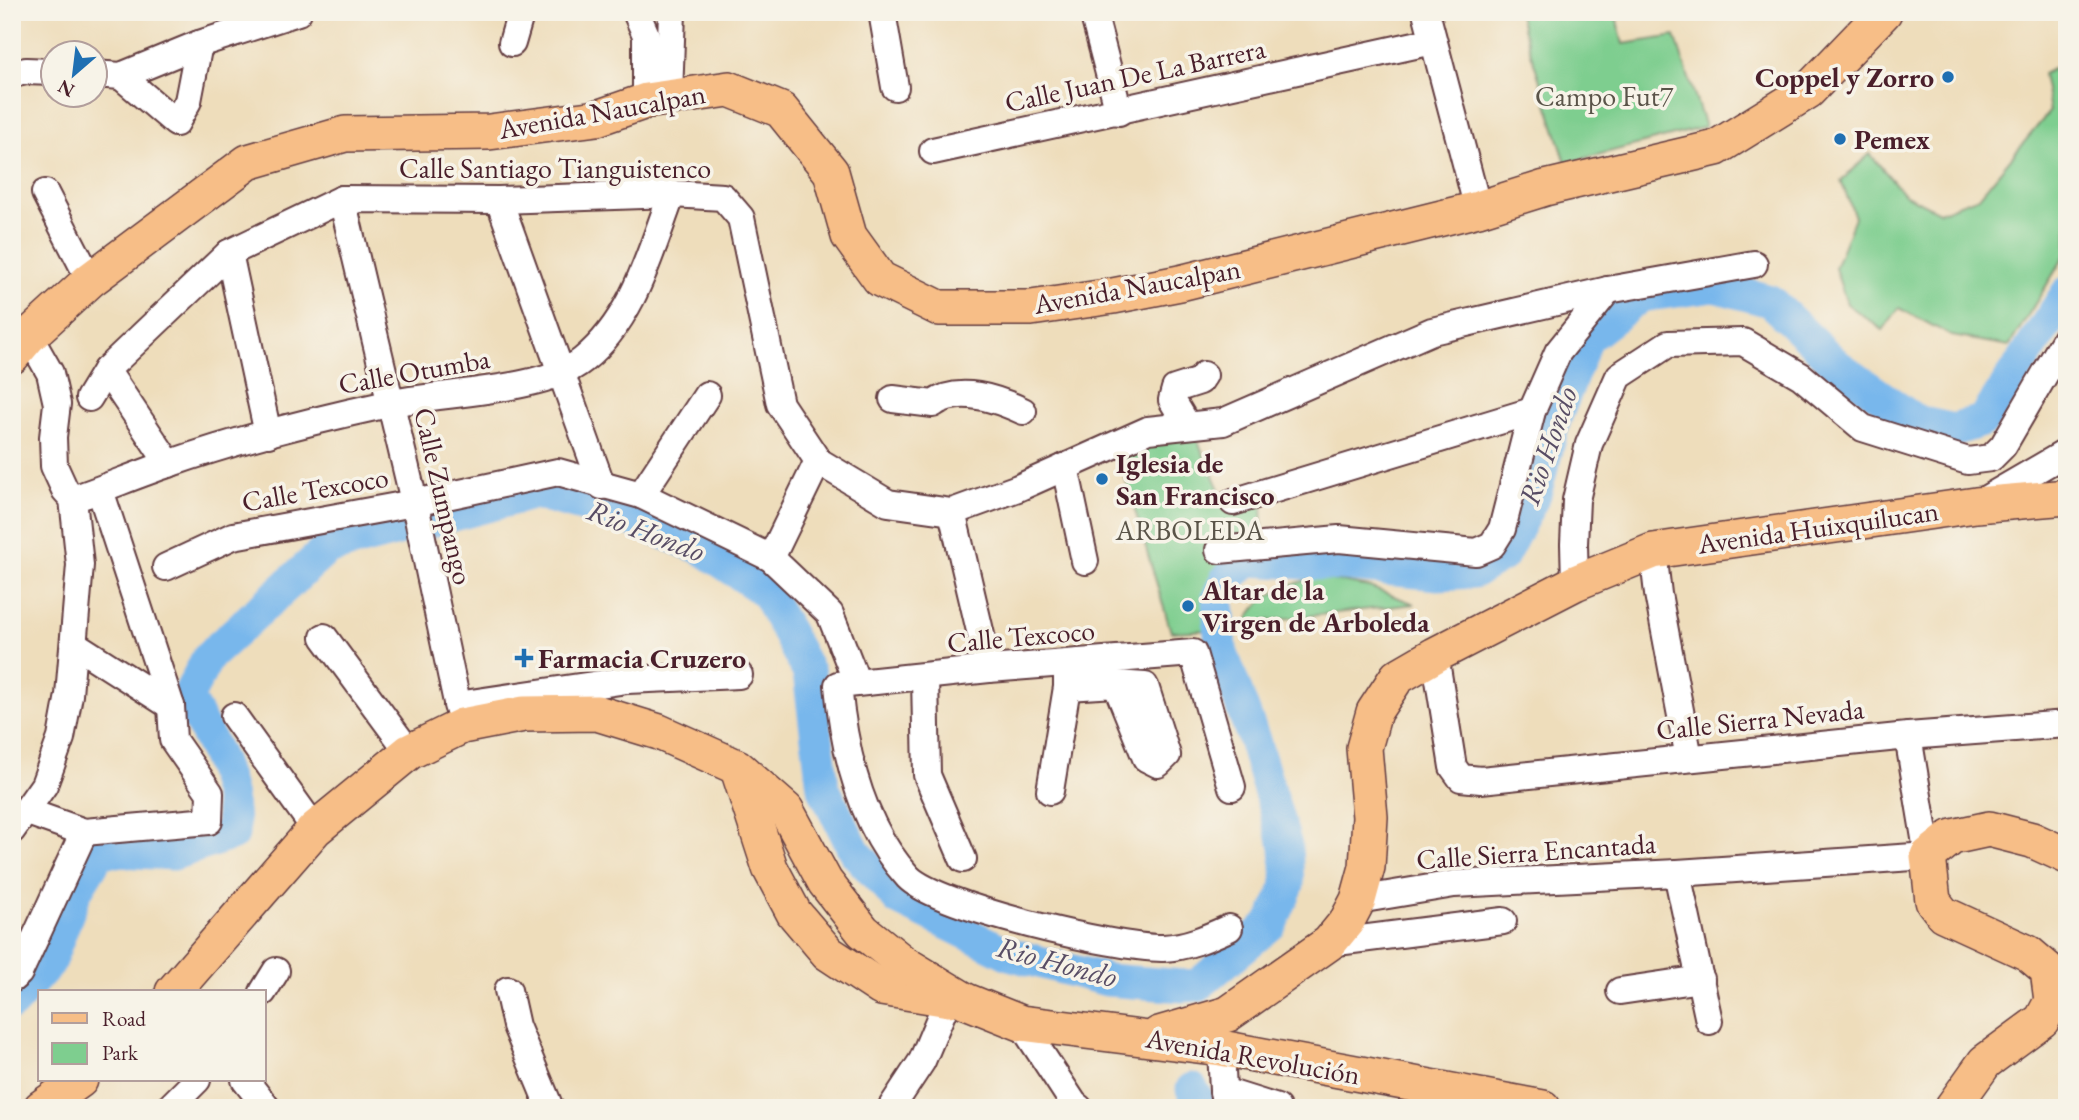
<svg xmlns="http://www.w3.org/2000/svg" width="2079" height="1120" font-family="'EB Garamond',serif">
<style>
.green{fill:#7ece8f;stroke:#64765d;stroke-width:2}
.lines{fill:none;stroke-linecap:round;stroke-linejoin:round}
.river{stroke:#78b7ec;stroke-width:33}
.minor-casing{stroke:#633c41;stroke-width:30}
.major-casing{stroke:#633c41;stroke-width:38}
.minor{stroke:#fff;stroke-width:26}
.major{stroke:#f7be87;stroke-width:35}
.poi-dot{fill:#1f6fb2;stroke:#f7f3e8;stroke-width:2.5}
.labels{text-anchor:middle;stroke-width:7;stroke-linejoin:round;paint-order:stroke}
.street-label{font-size:28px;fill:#4a1f2b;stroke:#f7f3e8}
.poi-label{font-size:28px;font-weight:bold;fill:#4a1f2b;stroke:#f7f3e8;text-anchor:start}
.park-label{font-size:28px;fill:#5a5449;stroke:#f7f3e8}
.water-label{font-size:30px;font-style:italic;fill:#584d65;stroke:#f7f3e8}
</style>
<rect width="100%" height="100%" fill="#f7f3e8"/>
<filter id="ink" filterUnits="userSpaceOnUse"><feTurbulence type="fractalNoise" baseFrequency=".0143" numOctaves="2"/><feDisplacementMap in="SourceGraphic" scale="14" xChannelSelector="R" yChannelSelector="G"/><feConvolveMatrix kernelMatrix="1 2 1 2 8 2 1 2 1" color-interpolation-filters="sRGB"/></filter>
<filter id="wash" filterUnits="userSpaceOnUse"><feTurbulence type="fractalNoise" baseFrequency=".00686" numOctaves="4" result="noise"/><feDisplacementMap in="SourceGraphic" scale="28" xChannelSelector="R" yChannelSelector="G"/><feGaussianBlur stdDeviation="1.57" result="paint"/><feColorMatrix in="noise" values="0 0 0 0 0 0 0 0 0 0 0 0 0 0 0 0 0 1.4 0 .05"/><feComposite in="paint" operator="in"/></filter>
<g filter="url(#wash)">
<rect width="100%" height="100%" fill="#edb"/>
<g class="green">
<path d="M1518 12H1615L1623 44 1675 36 1705 127 1566 163Z"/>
<path d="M2067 61V252L2009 346 1952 336 1899 308 1883 330 1847 304 1835 268 1855 217 1841 181 1870 154 1904 194 1939 212 1979 197 2050 111 2043 74Z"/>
<path d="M1192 428 1222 496 1262 493 1263 543 1240 545 1221 568 1207 599 1211 630 1171 632 1112 433Z"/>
<path d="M1315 577 1369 587 1415 604 1246 623C1257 594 1289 586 1315 577Z"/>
</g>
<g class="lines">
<g class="river">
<path d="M12 1004 49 963 76 891 101 850 173 854 233 834C235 783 211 741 187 698L208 657 327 549 535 493 617 514 703 549 766 592 809 673 823 787 855 852 899 900 1009 954 1107 980 1183 986 1198 985 1271 924 1288 885 1286 846 1253 737 1221 651 1218 598 1225 581 1249 560 1343 565 1438 574 1474 572 1503 555 1535 494 1555 419 1587 338 1641 296 1715 286 1770 301 1837 365 1917 422 1954 430 1984 420 2067 293"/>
<path d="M1192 1089 1203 1108"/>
</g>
</g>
</g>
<g filter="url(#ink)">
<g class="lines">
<defs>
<g id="minor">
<path d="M636 12 646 35V101"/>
<path d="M882 12 895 87"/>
<path d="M1093 12 1119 112"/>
<path d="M1426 12 1478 209"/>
<path d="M512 43 521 12"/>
<path d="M12 74 26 71 52 72"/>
<path d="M94 74 121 76 199 44 298 12"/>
<path d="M121 76 176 123 188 101 199 44"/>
<path d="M669 96 672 12"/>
<path d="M933 151 1433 41"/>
<path d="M45 193 90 280"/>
<path d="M342 199 417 514 462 726"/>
<path d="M499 200 602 486"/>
<path d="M229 253 268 434"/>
<path d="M106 370 169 464"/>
<path d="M89 398 106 370 229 253 342 199 499 200 672 194 723 197 741 218 780 404 818 461 888 503 952 512 1018 488 1148 430 1223 422 1432 331 1608 290 1754 264"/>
<path d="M893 399 933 404C959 385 997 399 1023 411"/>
<path d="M1187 425 1172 400 1175 389 1200 381 1204 375"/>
<path d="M1065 467 1085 561"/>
<path d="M641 495 707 395"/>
<path d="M73 499C105 488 136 475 168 464 239 439 314 420 388 404 439 392 544 392 583 360 634 319 650 252 672 194"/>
<path d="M1233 502 1532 411"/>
<path d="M1981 502 2067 452"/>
<path d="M952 512 989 669"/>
<path d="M1219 550 1339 539 1476 552 1492 545 1502 529 1532 411 1558 352 1608 290"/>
<path d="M1653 551 1658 594 1689 758"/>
<path d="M771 558 818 461"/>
<path d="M166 567 233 536 414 503 558 472 641 495 771 558 830 614 854 675V682"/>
<path d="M1575 583 1574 544 1576 500 1589 444 1619 376 1668 344 1743 342 1801 376 1863 428 1968 461 1991 458 2003 446 2067 336"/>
<path d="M324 637 409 752"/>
<path d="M74 644 171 706"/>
<path d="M1435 655 1453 767 1461 778 1481 780 1908 736 2067 724"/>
<path d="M925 677 927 775 963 859"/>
<path d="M1067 687 1116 684 1145 686 1167 755 1158 764 1146 758 1116 684"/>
<path d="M457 705 627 680 739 675"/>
<path d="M234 716 315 829"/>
<path d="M1050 791 1067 687V670"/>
<path d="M25 811 84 832 209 821 210 793 173 740 171 706 100 490"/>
<path d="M12 830 44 785 61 738 69 695 80 565 73 499 65 490 54 466 53 437 57 404 50 373 29 336"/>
<path d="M1677 873 1709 1021"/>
<path d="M1358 900 1454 884 1677 873 1928 856 1908 736"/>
<path d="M1229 928C1207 938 1187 947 1163 948 1118 949 937 907 908 877 861 826 844 752 838 685L989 669 1193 653 1232 787"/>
<path d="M1329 943 1503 921"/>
<path d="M12 979 19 973 84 832"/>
<path d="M508 990 516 1026 550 1108"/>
<path d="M1620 991 1701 979"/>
<path d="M263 992 276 971"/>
<path d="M1021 1023 1074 1104 1079 1108"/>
<path d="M1221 1048 1223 1091 1226 1108"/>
<path d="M245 1080 267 1108"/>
<path d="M1223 1091 1277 1108"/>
<path d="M169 1108 197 1080"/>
<path d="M891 1108 922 1061 948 999"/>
</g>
<g id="major">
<path d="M12 356 29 336 90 280 248 162 345 134 489 132 597 118 646 101 729 89 781 110 831 172 849 236 880 279 939 308H1031L1113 296 1180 283 1478 209 1545 188 1716 148 1808 91 1884 12"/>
<path d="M738 769 770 868 794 913 828 953 881 988 949 999"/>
<path d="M173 992 315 829 409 752 462 726 524 714 597 713 659 732 737 767 786 810 825 882 863 931 903 963 966 1001 1021 1023 1221 1048 1543 1108"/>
<path d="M1159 1034 1228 1014 1329 943 1347 921 1358 900 1367 867 1370 817 1364 748 1374 712 1397 677 1435 655 1575 583 1653 551 1976 505 2067 497"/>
<path d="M41 1108 80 1080"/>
<path d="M1952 1108 1985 1062 2042 1020 2052 1001 2048 970 2028 953 1943 914 1933 901 1928 856 1952 837 1989 829 2032 840 2067 856"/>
</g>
</defs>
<use href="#minor" class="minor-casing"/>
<use href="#major" class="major-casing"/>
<use href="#minor" class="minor"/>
<use href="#major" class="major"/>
</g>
</g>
<g class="poi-dot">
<circle cx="1948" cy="77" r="7"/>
<circle cx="1840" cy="139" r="7"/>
<circle cx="1102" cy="479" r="7"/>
<circle cx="1188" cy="606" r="7"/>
<path d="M520.5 647.5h7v7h7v7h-7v7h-7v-7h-7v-7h7z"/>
</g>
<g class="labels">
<g class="street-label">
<text transform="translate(1135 75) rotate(-12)" y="10">Calle Juan De La Barrera</text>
<text transform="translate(602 111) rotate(-10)" y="10">Avenida Naucalpan</text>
<text x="555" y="178">Calle Santiago Tianguistenco</text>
<text transform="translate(1137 286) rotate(-10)" y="10">Avenida Naucalpan</text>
<text transform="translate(414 371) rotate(-10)" y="10">Calle Otumba</text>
<text transform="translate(315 489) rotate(-10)" y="10">Calle Texcoco</text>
<text transform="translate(444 496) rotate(77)" y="10">Calle Zumpango</text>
<text transform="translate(1818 527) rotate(-8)" y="10">Avenida Huixquilucan</text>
<text transform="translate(1021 636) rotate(-5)" y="10">Calle Texcoco</text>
<text transform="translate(1760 719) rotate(-6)" y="10">Calle Sierra Nevada</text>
<text transform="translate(1536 851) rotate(-4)" y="10">Calle Sierra Encantada</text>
<text transform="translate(1253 1056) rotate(10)" y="10">Avenida Revolución</text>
</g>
<g class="poi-label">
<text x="1934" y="87" text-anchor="end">Coppel y Zorro</text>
<text x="1854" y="149">Pemex</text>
<text x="1116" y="473">Iglesia de<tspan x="1116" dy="32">San Francisco</tspan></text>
<text x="1202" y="600">Altar de la<tspan x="1202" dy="32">Virgen de Arboleda</tspan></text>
<text x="538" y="668">Farmacia Cruzero</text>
</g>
<g class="park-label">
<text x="1604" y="106">Campo Fut7</text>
<text x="1190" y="540">ARBOLEDA</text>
</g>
<g class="water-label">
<text transform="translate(1548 446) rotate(-71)" y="10">Rio Hondo</text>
<text transform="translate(646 531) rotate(21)" y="10">Rio Hondo</text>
<text transform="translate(1057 962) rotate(15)" y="10">Rio Hondo</text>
</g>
</g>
<rect width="2079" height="1120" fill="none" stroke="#f7f3e8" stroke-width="42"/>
<rect x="38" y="990" width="228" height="91" fill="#f7f3e8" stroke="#b29e9c" stroke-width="2"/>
<rect x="52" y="1013" width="35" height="10" fill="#f7be87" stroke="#b29e9c" stroke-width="2"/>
<text x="102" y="1026" font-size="21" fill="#4a1f2b">Road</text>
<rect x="52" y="1043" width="35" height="21" fill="#7ece8f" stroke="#b29e9c" stroke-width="2"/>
<text x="102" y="1060" font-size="21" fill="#4a1f2b">Park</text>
<g transform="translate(74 74) rotate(208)"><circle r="33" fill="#f7f3e8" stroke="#b29e9c" stroke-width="2"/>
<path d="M0-5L12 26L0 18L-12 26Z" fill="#1f6fb2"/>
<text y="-10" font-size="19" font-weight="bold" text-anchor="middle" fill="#4a1f2b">N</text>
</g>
</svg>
